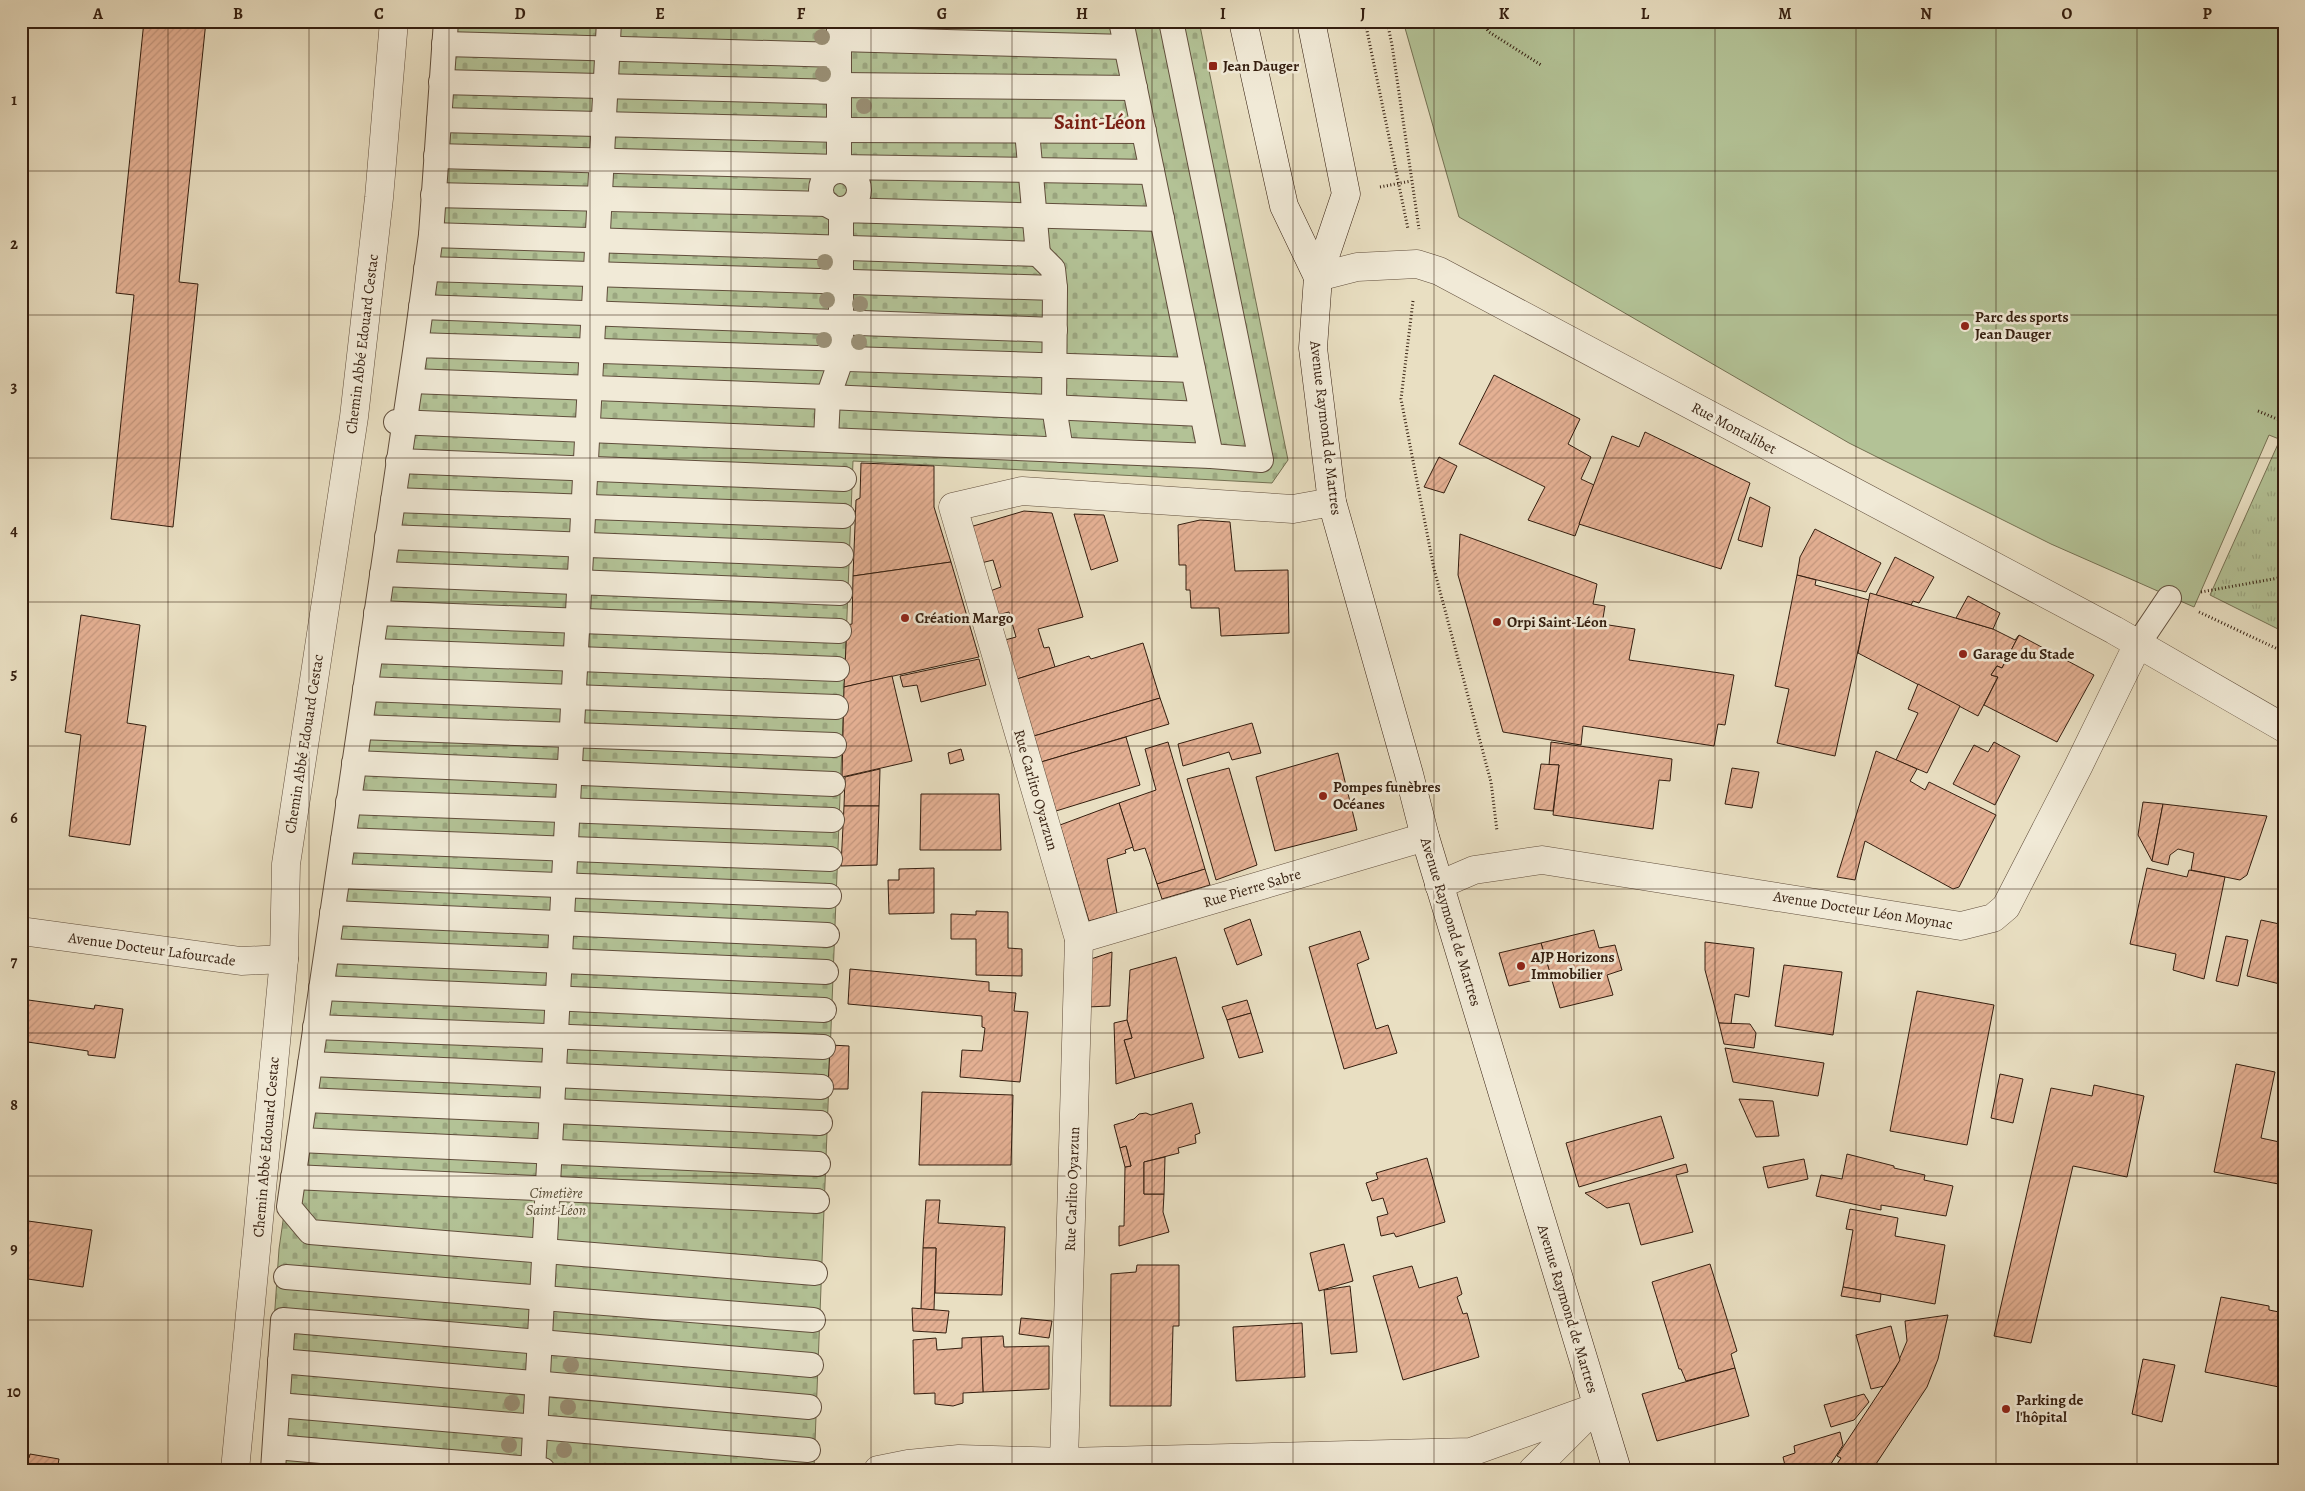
<svg xmlns="http://www.w3.org/2000/svg" width="2305" height="1491" font-family="Alegreya,serif">
<style>
.grass{fill:#b3c296;stroke:#747052}
.cemetery{fill:url(#cemetery-stones);stroke:#747052}
.park{fill:url(#park-tufts);stroke:#747052}
.building{fill:url(#building-hatch);stroke:#341e0f}
.lines{fill:none;stroke-linecap:round;stroke-linejoin:round}
.lane-casing{stroke:#614e3c;stroke-width:26}
.street-casing{stroke:#614e3c;stroke-width:29}
.secondary-casing{stroke:#341e0f;stroke-width:29}
.path{stroke:#341e0f;stroke-width:3;stroke-dasharray:1 2.5;stroke-linecap:butt}
.lane{stroke:#f1ead7;stroke-width:24}
.street{stroke:#f1ead7;stroke-width:28}
.secondary{stroke:#f1ead7;stroke-width:28}
.tree{fill:#9a9076}
.grid{fill:none;stroke:#341e0f;stroke-width:1;stroke-opacity:0.55}
.poi-dot{fill:#8f2418;stroke:#f1ead7;stroke-width:2}
.labels{text-anchor:middle;stroke-width:5;stroke-linejoin:round;paint-order:stroke}
.poi-label{font-size:15px;font-weight:bold;fill:#341e0f;stroke:#f1ead7;text-anchor:start}
.street-label{font-size:15px;fill:#341e0f;stroke:#f1ead7}
.park-label{font-size:15px;font-style:italic;fill:#5a4f38;stroke:#f1ead7}
.district-label{font-size:20px;font-weight:bold;fill:#7a1f14;stroke:#f1ead7}
.neatline{fill:none;stroke:#341e0f;stroke-width:2}
.grid-label{font-size:16px;text-anchor:middle;font-weight:bold;fill:#341e0f}
</style>
<defs>
<pattern id="cemetery-stones" width="16" height="16" patternUnits="userSpaceOnUse" patternTransform="scale(1.25)"><rect width="16" height="16" fill="#b3c296"/><path d="M2 7V4a2 2 0 0 1 4 0v3zM10 15v-3a2 2 0 0 1 4 0v3z" fill="#9ba680"/></pattern>
<pattern id="park-tufts" width="24" height="20" patternUnits="userSpaceOnUse" patternTransform="scale(1.25)"><rect width="24" height="20" fill="#b3c296"/><path d="M3 7l-1-3M5 7V3M7 7l1-3M15 17l-1-3M17 17v-4M19 17l1-3" fill="none" stroke="#9ba680"/></pattern>
<pattern id="building-hatch" width="6" height="6" patternUnits="userSpaceOnUse" patternTransform="scale(1.25)"><rect width="6" height="6" fill="#e4b093"/><path d="M-1 1l2-2M0 6l6-6M5 7l2-2" fill="none" stroke="#c4977e"/></pattern>
</defs>
<rect width="100%" height="100%" fill="#e9dfc2"/>
<filter id="stains"><feTurbulence type="fractalNoise" baseFrequency=".004" numOctaves="4"/><feColorMatrix values="0 0 0 0 .2 0 0 0 0 .09 0 0 0 0 .02 0 0 0 .5 -.17"/></filter>
<radialGradient id="worn" r=".72"><stop offset=".6" stop-color="#630" stop-opacity="0"/><stop offset="1" stop-color="#630" stop-opacity=".3"/></radialGradient>
<path class="grass" d="M1403 21H2284V441L2269 435 2194 607 2051 544 1849 443 1459 217Z"/>
<path class="cemetery" d="M437 21H1199L1288 460 1272 483 853 461 814 1468 807 1470H264L279 1249 423 239Z"/>
<path class="park" d="M2278 444 2284 446V632L2210 595Z"/>
<g class="building">
<path d="M144 21H206L179 282 198 284 173 527 111 519 134 295 116 293Z"/>
<path d="M1494 375 1580 419 1568 444 1591 457 1581 479 1594 485 1575 536 1528 520 1545 487 1459 444Z"/>
<path d="M1645 432 1750 483 1721 569 1579 524 1612 436 1639 447Z"/>
<path d="M1439 457 1457 466 1444 493 1424 487Z"/>
<path d="M861 463 934 466V507L951 562 853 576 856 500 860 498Z"/>
<path d="M1750 497 1770 507 1762 547 1738 540Z"/>
<path d="M1024 511 1052 513 1083 617 1038 629 1044 648 1049 647 1055 667 1017 679 1005 640 1016 637 1009 612 997 615 990 591 1001 587 993 560 981 563 970 527Z"/>
<path d="M1074 514 1104 515 1118 561 1091 570Z"/>
<path d="M1200 520 1230 522 1235 571 1288 570 1289 633 1221 636 1219 608H1191L1190 590H1186V565H1179L1178 525Z"/>
<path d="M1815 529 1881 563 1866 592 1797 575 1800 557Z"/>
<path d="M1460 534 1597 584 1593 604 1605 606 1602 624 1635 629 1629 660 1734 675 1725 725 1718 724 1714 746 1583 726 1581 745 1503 732 1458 575Z"/>
<path d="M1895 557 1934 577 1919 603 1913 601 1911 605 1876 595Z"/>
<path d="M951 562 979 657 844 687 847 625 852 624 853 576Z"/>
<path d="M1797 575 1816 580 1815 585 1869 600 1835 756 1777 743 1789 689 1775 686Z"/>
<path d="M1870 593 1993 629 2015 640 2019 635 2002 668 1997 666 1991 675 1998 677 1978 716 1858 653Z"/>
<path d="M1968 596 2000 613 1993 629 1956 618Z"/>
<path d="M81 615 140 625 127 723 146 726 130 845 69 836 81 735 65 732Z"/>
<path d="M2019 635 2094 675 2057 742 1984 705 1998 677 1991 675 1997 666 2002 668Z"/>
<path d="M1143 643 1160 698 1034 736 1017 679 1089 656 1091 659Z"/>
<path d="M979 659 986 685 921 702 917 685 903 687 900 676Z"/>
<path d="M892 676 912 761 842 777 844 687Z"/>
<path d="M1918 684 1960 706 1927 773 1896 760 1918 713 1908 709Z"/>
<path d="M1160 698 1169 724 1041 762 1034 736Z"/>
<path d="M1252 723 1261 753 1232 760 1229 752 1183 766 1178 744Z"/>
<path d="M1126 737 1140 785 1056 811 1041 762Z"/>
<path d="M1168 742 1205 869 1157 884 1145 848 1134 851 1119 803 1156 790 1145 749Z"/>
<path d="M1551 742 1672 759 1670 781 1659 780 1653 829 1553 815 1559 765H1549Z"/>
<path d="M1994 742 2020 756 1995 805 1953 784 1974 745 1988 752Z"/>
<path d="M961 749 964 760 950 764 948 753Z"/>
<path d="M1876 751 1917 769 1910 781 1925 790 1929 782 1996 815 1959 887 1953 889 1865 841 1855 880 1837 877Z"/>
<path d="M1338 753 1357 830 1275 851 1256 777Z"/>
<path d="M1541 764 1559 765 1553 811 1534 809Z"/>
<path d="M1229 768 1257 865 1216 880 1187 779Z"/>
<path d="M1732 768 1759 772 1752 808 1725 804Z"/>
<path d="M880 769 879 806H844L845 777Z"/>
<path d="M921 794H999L1001 850H920Z"/>
<path d="M2143 802 2163 804 2152 861 2138 835Z"/>
<path d="M1119 803 1133 847 1125 850 1126 853 1107 859 1117 913 1089 921 1060 825Z"/>
<path d="M2163 804 2267 816 2247 875 2240 880 2191 870 2194 853 2178 849 2170 855 2168 865 2152 861Z"/>
<path d="M844 806H879L877 865 841 866Z"/>
<path d="M934 868V913L889 914 888 880H899V869Z"/>
<path d="M2147 868 2187 877 2189 870 2225 877 2204 979 2173 970 2176 954 2130 944Z"/>
<path d="M1205 869 1210 885 1162 899 1157 884Z"/>
<path d="M976 911 1008 912V948L1022 949V976L976 975V939H951V914L976 915Z"/>
<path d="M1250 919 1262 955 1237 965 1224 929Z"/>
<path d="M2261 920 2284 925V985L2247 976Z"/>
<path d="M1594 930 1599 948 1615 945 1622 970 1607 975 1613 995 1560 1008 1541 943Z"/>
<path d="M1360 931 1369 959 1357 964 1376 1029 1388 1025 1397 1053 1344 1069 1309 947Z"/>
<path d="M2226 936 2248 940 2238 986 2216 981Z"/>
<path d="M1705 942 1754 948 1749 997 1735 994 1731 1024 1719 1023 1705 970Z"/>
<path d="M1541 943 1551 976 1509 986 1499 953Z"/>
<path d="M1112 952 1110 1006 1087 1007 1091 959Z"/>
<path d="M1176 957 1204 1058 1135 1078 1124 1040 1132 1038 1127 1020 1130 970Z"/>
<path d="M1784 965 1842 972 1833 1035 1775 1026Z"/>
<path d="M850 969 989 982V991L1016 993 1014 1011 1028 1012 1020 1082 960 1077 962 1050 982 1051 985 1028 982 1027V1016L848 1004Z"/>
<path d="M1917 991 1994 1005 1967 1145 1890 1131Z"/>
<path d="M21 999 94 1009 95 1005 123 1009 115 1058 88 1055V1051L21 1041Z"/>
<path d="M1247 1000 1251 1013 1227 1020 1222 1007Z"/>
<path d="M1251 1013 1263 1052 1239 1058 1227 1020Z"/>
<path d="M1127 1020 1132 1038 1124 1040 1135 1078 1116 1084 1114 1023Z"/>
<path d="M1719 1023 1750 1024 1756 1033 1754 1048 1724 1044Z"/>
<path d="M830 1045 849 1046 848 1089H828Z"/>
<path d="M1725 1048 1824 1063 1818 1096 1733 1082Z"/>
<path d="M2236 1064 2275 1072 2261 1138 2284 1143V1185L2214 1172Z"/>
<path d="M2000 1074 2023 1079 2013 1123 1991 1118Z"/>
<path d="M2094 1085 2144 1096 2127 1177 2073 1166 2031 1343 1994 1336 2051 1088 2092 1096Z"/>
<path d="M922 1092 1013 1095 1011 1165H919Z"/>
<path d="M1739 1099 1773 1101 1779 1136 1756 1137Z"/>
<path d="M1192 1103 1200 1133 1195 1135 1196 1143 1178 1148 1179 1153 1144 1162V1194H1164L1163 1212 1169 1232 1119 1246V1226H1124L1125 1167 1131 1166 1126 1146 1120 1148 1114 1125 1134 1119 1139 1114 1146 1113 1151 1115Z"/>
<path d="M1661 1116 1674 1158 1579 1187 1566 1143Z"/>
<path d="M1126 1146 1131 1166 1125 1167 1120 1148Z"/>
<path d="M1847 1154 1894 1166V1168L1925 1175 1924 1180 1953 1186 1946 1216 1881 1205V1210L1816 1196 1821 1175 1842 1179Z"/>
<path d="M1165 1157 1164 1194H1144V1162Z"/>
<path d="M1427 1158 1445 1222 1396 1237 1394 1233 1381 1236 1377 1217 1388 1214 1383 1198 1372 1201 1366 1183 1378 1179 1376 1173Z"/>
<path d="M1804 1159 1808 1179 1768 1188 1763 1167Z"/>
<path d="M1686 1164 1688 1172 1676 1175 1693 1232 1641 1245 1629 1203 1607 1208 1585 1193Z"/>
<path d="M926 1200H940L938 1223 1005 1227 1002 1295 935 1293 936 1248H923Z"/>
<path d="M1850 1209 1898 1218 1895 1236 1945 1245 1935 1304 1843 1287 1853 1230 1846 1229Z"/>
<path d="M21 1220 92 1230 83 1287 21 1278Z"/>
<path d="M1344 1244 1353 1281 1319 1291 1310 1253Z"/>
<path d="M923 1248H936L934 1310 921 1309Z"/>
<path d="M1710 1264 1737 1351 1731 1354 1735 1368 1686 1381 1681 1369H1679L1652 1282Z"/>
<path d="M1137 1265H1179V1326H1173L1171 1406H1110L1111 1274 1136 1272Z"/>
<path d="M1412 1266 1419 1288 1457 1277 1462 1294 1457 1297 1463 1314 1467 1313 1479 1357 1403 1380 1373 1276Z"/>
<path d="M1350 1286 1357 1352 1331 1354 1324 1290Z"/>
<path d="M1843 1287 1881 1294 1880 1302 1841 1296Z"/>
<path d="M2221 1297 2269 1306V1310L2284 1313V1388L2205 1372Z"/>
<path d="M912 1308 949 1311 946 1333 913 1331Z"/>
<path d="M1948 1315 1938 1359 1927 1387 1872 1470H1833L1841 1458 1837 1456 1896 1367 1907 1341 1905 1321Z"/>
<path d="M1021 1318 1052 1321 1049 1338 1019 1334Z"/>
<path d="M1302 1323 1305 1377 1236 1381 1233 1327Z"/>
<path d="M1891 1326 1900 1360 1884 1386 1871 1389 1856 1335Z"/>
<path d="M1003 1336 1004 1347 1049 1346V1389L983 1392 981 1337Z"/>
<path d="M981 1337 983 1392 963 1393V1403L953 1406 935 1404V1393L914 1394 913 1340 936 1338 937 1350 962 1348V1338Z"/>
<path d="M2143 1359 2175 1365 2162 1422 2132 1414Z"/>
<path d="M1735 1368 1749 1416 1657 1441 1642 1394Z"/>
<path d="M1864 1394 1869 1402 1854 1420 1831 1427 1824 1405Z"/>
<path d="M1840 1432 1843 1445 1827 1470H1786L1783 1457 1795 1453 1794 1446Z"/>
<path d="M30 1454 59 1459 57 1470H21V1457L29 1458Z"/>
</g>
<g class="lines">
<defs>
<g id="lane">
<path d="M839 21V171"/>
<path d="M1171 21 1261 460 1211 456"/>
<path d="M839 39 1126 47"/>
<path d="M444 44 839 55"/>
<path d="M441 82 839 92"/>
<path d="M839 85 1135 88"/>
<path d="M439 120 839 130 1144 131"/>
<path d="M436 156 839 167 1152 172"/>
<circle cx="840" cy="190" r="19"/>
<path d="M433 195 828 204"/>
<path d="M431 235 1038 254 1027 131"/>
<path d="M1038 254 1053 269 1055 288"/>
<path d="M426 269 1055 288 1054 407 1061 450"/>
<path d="M421 307 1055 330"/>
<path d="M416 345 431 235 446 21"/>
<path d="M411 381 828 397 1202 414"/>
<path d="M396 422 1211 456 1121 21"/>
<path d="M826 439 828 397 841 360V210L1162 219"/>
<path d="M398 461 844 479"/>
<path d="M393 500 843 516"/>
<path d="M387 537 841 555"/>
<path d="M382 574 840 593"/>
<path d="M376 613 839 631"/>
<path d="M2138 644 2169 598"/>
<path d="M371 651 837 669"/>
<path d="M365 689 836 707"/>
<path d="M360 727 834 745"/>
<path d="M354 763 833 784"/>
<path d="M348 802 832 820"/>
<path d="M343 840 830 859"/>
<path d="M338 876 829 896"/>
<path d="M332 913 827 935"/>
<path d="M327 951 826 972"/>
<path d="M321 988 824 1010"/>
<path d="M315 1027 823 1047"/>
<path d="M310 1064 821 1087"/>
<path d="M305 1100 820 1123"/>
<path d="M299 1140 818 1164"/>
<path d="M293 1177 817 1201"/>
<path d="M815 1273 310 1232 289 1207 416 345 1193 370"/>
<path d="M286 1277 813 1320"/>
<path d="M280 1361 809 1407"/>
<path d="M278 1405 808 1450"/>
<path d="M275 1447 543 1470"/>
<path d="M273 1470 283 1320 811 1365"/>
<path d="M533 1470 609 21"/>
</g>
<g id="street">
<path d="M1318 277 1357 267 1417 264 1439 271 2114 630 2284 728"/>
<path d="M1439 885 1474 870 1542 860 1961 926 1993 918 2006 907 2079 765 2138 644"/>
<path d="M21 931 241 961 284 959"/>
<path d="M1079 939 1425 837"/>
<path d="M1064 1462 1079 939 953 507 1022 491 1293 509 1332 502"/>
<path d="M235 1470 284 959 286 864 354 417 379 198 394 21"/>
<path d="M878 1470 908 1464 959 1459 1064 1462 1471 1452 1597 1407"/>
<path d="M1533 1470 1589 1414"/>
</g>
<g id="secondary">
<path d="M1243 21 1284 206 1318 277"/>
<path d="M1311 21 1346 194 1318 277 1313 348 1332 502 1409 774 1425 837 1617 1470"/>
</g>
</defs>
<use href="#lane" class="lane-casing"/>
<use href="#street" class="street-casing"/>
<use href="#secondary" class="secondary-casing"/>
<g class="path">
<path d="M1365 21 1408 229"/>
<path d="M1387 21 1392 45 1419 229"/>
<path d="M1481 21 1489 32 1541 65"/>
<path d="M1380 187 1411 181"/>
<path d="M1413 301 1401 399 1434 569 1491 782 1497 831"/>
<path d="M2258 411 2284 422"/>
<path d="M2201 592 2284 577"/>
<path d="M2199 612 2284 652"/>
</g>
<use href="#lane" class="lane"/>
<use href="#street" class="street"/>
<use href="#secondary" class="secondary"/>
</g>
<g class="tree">
<circle cx="822" cy="37" r="8"/>
<circle cx="823" cy="74" r="8"/>
<circle cx="864" cy="106" r="8"/>
<circle cx="825" cy="262" r="8"/>
<circle cx="827" cy="300" r="8"/>
<circle cx="860" cy="304" r="8"/>
<circle cx="824" cy="340" r="8"/>
<circle cx="859" cy="342" r="8"/>
<circle cx="571" cy="1365" r="8"/>
<circle cx="512" cy="1403" r="8"/>
<circle cx="568" cy="1407" r="8"/>
<circle cx="509" cy="1445" r="8"/>
<circle cx="564" cy="1450" r="8"/>
</g>
<path class="grid" d="M168 21V1470M309 21V1470M449 21V1470M590 21V1470M731 21V1470M871 21V1470M1012 21V1470M1152 21V1470M1293 21V1470M1434 21V1470M1574 21V1470M1715 21V1470M1856 21V1470M1996 21V1470M2137 21V1470M21 171H2284M21 315H2284M21 458H2284M21 602H2284M21 746H2284M21 889H2284M21 1033H2284M21 1176H2284M21 1320H2284"/>
<g class="poi-dot">
<rect x="1208" y="61" width="10" height="10" rx="2.5"/>
<circle cx="1965" cy="326" r="5"/>
<circle cx="905" cy="618" r="5"/>
<circle cx="1497" cy="622" r="5"/>
<circle cx="1963" cy="654" r="5"/>
<circle cx="1323" cy="796" r="5"/>
<circle cx="1521" cy="966" r="5"/>
<circle cx="2006" cy="1409" r="5"/>
</g>
<g class="labels">
<g class="poi-label">
<text x="1223" y="71">Jean Dauger</text>
<text x="1975" y="322">Parc des sports<tspan x="1975" dy="17">Jean Dauger</tspan></text>
<text x="915" y="623">Création Margo</text>
<text x="1507" y="627">Orpi Saint-Léon</text>
<text x="1973" y="659">Garage du Stade</text>
<text x="1333" y="792">Pompes funèbres<tspan x="1333" dy="17">Océanes</tspan></text>
<text x="1531" y="962">AJP Horizons<tspan x="1531" dy="17">Immobilier</tspan></text>
<text x="2016" y="1405">Parking de<tspan x="2016" dy="17">l'hôpital</tspan></text>
</g>
<g class="street-label">
<text transform="translate(362 344) rotate(-83)" y="5">Chemin Abbé Edouard Cestac</text>
<text transform="translate(1326 428) rotate(83)" y="5">Avenue Raymond de Martres</text>
<text transform="translate(1734 428) rotate(28)" y="5">Rue Montalibet</text>
<text transform="translate(304 744) rotate(-81)" y="5">Chemin Abbé Edouard Cestac</text>
<text transform="translate(1036 790) rotate(74)" y="5">Rue Carlito Oyarzun</text>
<text transform="translate(1252 888) rotate(-17)" y="5">Rue Pierre Sabre</text>
<text transform="translate(1863 910) rotate(9)" y="5">Avenue Docteur Léon Moynac</text>
<text transform="translate(1451 922) rotate(73)" y="5">Avenue Raymond de Martres</text>
<text transform="translate(152 949) rotate(8)" y="5">Avenue Docteur Lafourcade</text>
<text transform="translate(266 1147) rotate(-85)" y="5">Chemin Abbé Edouard Cestac</text>
<text transform="translate(1072 1189) rotate(-88)" y="5">Rue Carlito Oyarzun</text>
<text transform="translate(1568 1309) rotate(73)" y="5">Avenue Raymond de Martres</text>
</g>
<g class="park-label">
<text x="556" y="1198">Cimetière<tspan x="556" dy="17">Saint-Léon</tspan></text>
</g>
<g class="district-label">
<text x="1100" y="129">Saint-Léon</text>
</g>
</g>
<rect width="2305" height="1491" fill="none" stroke="#e9dfc2" stroke-width="55"/>
<rect x="28" y="28" width="2250" height="1436" class="neatline"/>
<g class="grid-label">
<text x="98" y="19">A</text>
<text x="238" y="19">B</text>
<text x="379" y="19">C</text>
<text x="520" y="19">D</text>
<text x="660" y="19">E</text>
<text x="801" y="19">F</text>
<text x="942" y="19">G</text>
<text x="1082" y="19">H</text>
<text x="1223" y="19">I</text>
<text x="1363" y="19">J</text>
<text x="1504" y="19">K</text>
<text x="1645" y="19">L</text>
<text x="1785" y="19">M</text>
<text x="1926" y="19">N</text>
<text x="2067" y="19">O</text>
<text x="2207" y="19">P</text>
<text x="14" y="105">1</text>
<text x="14" y="249">2</text>
<text x="14" y="392">3</text>
<text x="14" y="536">4</text>
<text x="14" y="679">5</text>
<text x="14" y="823">6</text>
<text x="14" y="967">7</text>
<text x="14" y="1110">8</text>
<text x="14" y="1254">9</text>
<text x="14" y="1397">10</text>
</g>
<rect width="100%" height="100%" filter="url(#stains)"/>
<rect width="100%" height="100%" fill="url(#worn)"/>
</svg>
